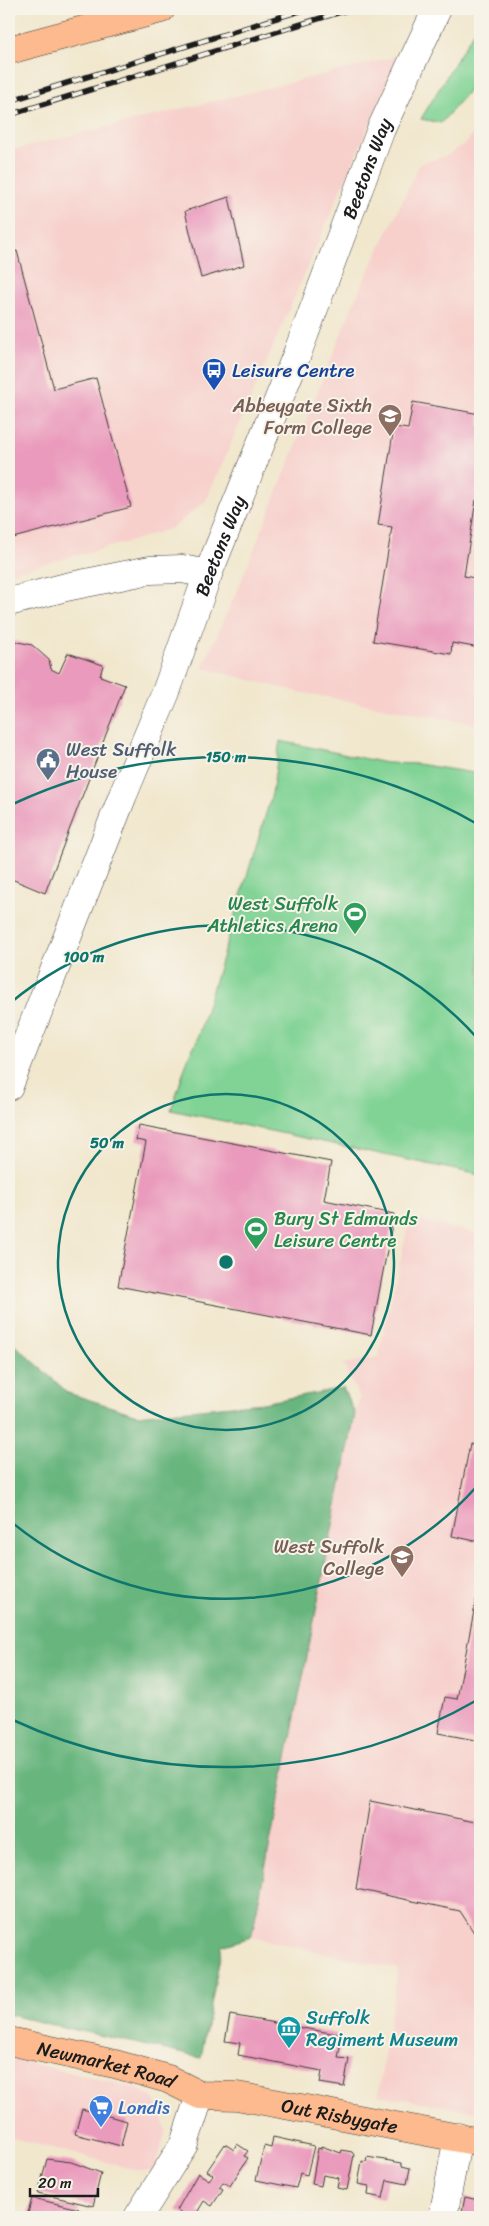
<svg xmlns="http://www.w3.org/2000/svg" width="489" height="2226" font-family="Sriracha,sans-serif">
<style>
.built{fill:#f7d0cc}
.green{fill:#81d395;stroke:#4e7858}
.forest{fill:#68b57e;stroke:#42684d}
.building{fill:#ea9abc}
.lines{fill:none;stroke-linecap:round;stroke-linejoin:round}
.minor-casing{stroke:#3c3a37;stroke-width:29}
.major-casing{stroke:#3c3a37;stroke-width:29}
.highway-casing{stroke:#3c3a37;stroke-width:29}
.minor{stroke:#fff;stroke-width:28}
.major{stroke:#fcba8e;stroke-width:28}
.highway{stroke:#fcba8e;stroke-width:28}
.rail-casing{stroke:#1c1c1c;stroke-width:5.5}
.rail{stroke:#f7f3e8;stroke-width:4;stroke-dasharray:11;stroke-linecap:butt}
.ring{fill:none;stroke:#0f766e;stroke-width:2.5}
.labels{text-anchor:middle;stroke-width:4;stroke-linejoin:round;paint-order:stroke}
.street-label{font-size:19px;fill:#1c1c1c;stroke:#f7f3e8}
.transit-label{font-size:19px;fill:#164399;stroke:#f7f3e8;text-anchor:start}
.education-label{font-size:19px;fill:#785e54;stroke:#f7f3e8;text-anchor:end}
.service-label{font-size:19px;fill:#4e5e75;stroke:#f7f3e8;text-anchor:start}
.leisure-label{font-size:19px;fill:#27864d;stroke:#f7f3e8;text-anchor:end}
.culture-label{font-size:19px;fill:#0d838f;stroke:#f7f3e8;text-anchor:start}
.shop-label{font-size:19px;fill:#366cbe;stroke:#f7f3e8;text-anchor:start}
.centre{fill:#0f766e;stroke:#f7f3e8;stroke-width:2.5}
.ring-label{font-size:15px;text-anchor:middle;font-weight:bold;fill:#0f766e;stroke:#f7f3e8;stroke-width:4;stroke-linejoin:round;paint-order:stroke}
</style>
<rect width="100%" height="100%" fill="#f7f3e8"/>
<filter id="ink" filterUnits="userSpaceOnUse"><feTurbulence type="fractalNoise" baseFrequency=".02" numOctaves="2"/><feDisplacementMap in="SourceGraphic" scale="10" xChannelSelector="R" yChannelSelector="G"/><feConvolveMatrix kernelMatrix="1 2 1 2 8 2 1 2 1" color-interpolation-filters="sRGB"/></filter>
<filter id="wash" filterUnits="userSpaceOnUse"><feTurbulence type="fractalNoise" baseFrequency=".0096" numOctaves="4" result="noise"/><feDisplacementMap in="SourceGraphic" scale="20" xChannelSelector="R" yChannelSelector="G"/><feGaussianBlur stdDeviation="1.12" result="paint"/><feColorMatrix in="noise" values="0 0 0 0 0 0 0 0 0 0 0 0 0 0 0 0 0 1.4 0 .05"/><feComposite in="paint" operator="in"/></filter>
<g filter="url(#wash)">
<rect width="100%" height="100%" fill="#f1e7cd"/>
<g class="built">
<path d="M399 56 206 501 172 528 132 541 9 573V151Z"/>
<path d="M480 124V725L299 692 202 668 242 579 357 295 420 164 448 155 467 142Z"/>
<path d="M410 1218 480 1234V2112L378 2095 398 1969 251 1937 355 1414 360 1398 343 1364 378 1357Z"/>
<path d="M13 2059 133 2087 152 2096 162 2114 166 2131 153 2171H140L9 2137V2076Z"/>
</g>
<g class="green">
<path d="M480 21V77L441 123 421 119Z"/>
<path d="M280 741 386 763 417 764 480 774V1175L171 1110 190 1053 196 1043 272 794Z"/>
</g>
<path class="forest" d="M9 1339 68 1393 137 1415 263 1403 343 1388 355 1414 253 1929 251 1937 222 1946 201 2058 9 2015Z"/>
<g id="blocks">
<g class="building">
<path d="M229 197 244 265 201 278 185 211Z"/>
<path d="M17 251 54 389 96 378 131 507 9 539V253Z"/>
<path d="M413 402 480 414V501L476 500 464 576 480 579V648L452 643 451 654 373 641 392 527 378 525 394 427 408 429Z"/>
<path d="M14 641 32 645 49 660 51 669 59 673 68 653 103 665 100 676 125 685 45 893 9 878V642Z"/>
<path d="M139 1125 331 1162 324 1200 394 1214 371 1335 118 1286 146 1142 136 1140Z"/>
<path d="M470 1444 480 1446V1542L452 1536Z"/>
<path d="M479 1585 480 1586V1741L438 1733 445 1697 457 1699Z"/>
<path d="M370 1801 480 1823V1942L460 1911 356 1889Z"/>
<path d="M230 2015 342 2035 338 2058 349 2059 344 2087 320 2083 322 2071 238 2055 240 2043 225 2041Z"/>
<path d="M82 2109 127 2121 121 2146 75 2134Z"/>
<path d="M273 2137 314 2146 307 2175 300 2173 296 2188 256 2180 264 2146 271 2148Z"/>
<path d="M225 2144 234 2150 237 2144 248 2151 244 2156 248 2158 230 2186 223 2182 219 2187 223 2189 212 2206 204 2201 198 2211 207 2217H188L177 2210 198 2173 209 2180 213 2175 207 2171Z"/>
<path d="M321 2146 341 2153 342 2150 352 2152 354 2155 347 2190 337 2188 339 2178 323 2175 321 2186 312 2184 318 2148 321 2149Z"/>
<path d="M367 2157 402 2163V2166L410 2168 407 2184 387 2180 383 2198 368 2195 369 2186 358 2184 362 2161 366 2162Z"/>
<path d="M47 2159 71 2162 101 2173 93 2206 38 2193Z"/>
<path d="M479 2193 480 2210H476L475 2217H461L465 2197 478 2200Z"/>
<path d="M32 2198 79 2209 77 2217H27Z"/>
</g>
</g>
</g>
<g filter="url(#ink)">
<use href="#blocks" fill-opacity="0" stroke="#3c3a37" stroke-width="1"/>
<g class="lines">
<defs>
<g id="minor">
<path d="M9 602 66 587 150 570 182 569 208 574"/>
<path id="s1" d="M9 1086 123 795 166 692 208 574 297 354 381 129 437 9"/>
<path d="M138 2217 184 2144 200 2095"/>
<path d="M443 2217 458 2137"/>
</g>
<g id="major">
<path id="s2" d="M9 2041 115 2064 168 2079 200 2095 237 2096 480 2142"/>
</g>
<path id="highway" d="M9 50 161 9"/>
</defs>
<use href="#minor" class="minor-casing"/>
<use href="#major" class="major-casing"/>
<use href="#highway" class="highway-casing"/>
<use href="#minor" class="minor"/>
<use href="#major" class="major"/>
<use href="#highway" class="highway"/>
<defs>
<g id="rail">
<path d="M9 101 306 9"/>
<path d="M9 115 350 9"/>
</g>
</defs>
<use href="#rail" class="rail-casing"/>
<use href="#rail" class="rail"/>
</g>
</g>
<g class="ring">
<circle cx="226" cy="1262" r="168"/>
<path d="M478 1485A337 337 0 0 1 9 1520M9 1004A337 337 0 0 1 478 1039"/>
<path d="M479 1699A505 505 0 0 1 13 1720M13 804A505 505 0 0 1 479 825"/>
</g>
<defs>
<symbol id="bus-pin" viewBox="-11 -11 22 30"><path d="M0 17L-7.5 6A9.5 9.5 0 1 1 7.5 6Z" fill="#1a4fb4" stroke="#f7f3e8"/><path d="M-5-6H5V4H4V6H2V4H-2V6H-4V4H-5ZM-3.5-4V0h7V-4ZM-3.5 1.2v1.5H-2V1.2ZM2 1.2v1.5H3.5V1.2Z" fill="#fff"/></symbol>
<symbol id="university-pin" viewBox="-11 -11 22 30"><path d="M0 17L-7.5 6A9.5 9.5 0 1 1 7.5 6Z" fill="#8d6e63" stroke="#f7f3e8"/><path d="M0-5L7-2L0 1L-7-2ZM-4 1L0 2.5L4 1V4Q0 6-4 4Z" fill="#fff"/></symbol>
<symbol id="civic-pin" viewBox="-11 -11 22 30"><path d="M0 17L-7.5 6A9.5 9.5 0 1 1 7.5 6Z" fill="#5c6f8a" stroke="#f7f3e8"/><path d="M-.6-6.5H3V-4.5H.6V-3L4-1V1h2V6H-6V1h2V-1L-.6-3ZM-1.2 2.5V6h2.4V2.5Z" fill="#fff"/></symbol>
<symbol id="stadium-pin" viewBox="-11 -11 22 30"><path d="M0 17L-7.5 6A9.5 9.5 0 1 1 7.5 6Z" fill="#2e9e5b" stroke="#f7f3e8"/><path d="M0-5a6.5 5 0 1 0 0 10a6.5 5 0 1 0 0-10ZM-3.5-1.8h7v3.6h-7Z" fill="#fff"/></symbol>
<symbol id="museum-pin" viewBox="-11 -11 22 30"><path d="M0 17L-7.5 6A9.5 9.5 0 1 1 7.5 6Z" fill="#0f9aa8" stroke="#f7f3e8"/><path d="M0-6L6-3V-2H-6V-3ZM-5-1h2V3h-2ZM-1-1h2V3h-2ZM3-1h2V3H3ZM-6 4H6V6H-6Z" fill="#fff"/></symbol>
<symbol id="supermarket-pin" viewBox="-11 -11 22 30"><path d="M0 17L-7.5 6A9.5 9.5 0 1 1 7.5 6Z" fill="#3f7fe0" stroke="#f7f3e8"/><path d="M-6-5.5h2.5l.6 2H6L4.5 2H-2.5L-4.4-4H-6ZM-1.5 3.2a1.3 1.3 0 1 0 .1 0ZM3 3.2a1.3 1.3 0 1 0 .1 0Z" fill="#fff"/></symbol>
</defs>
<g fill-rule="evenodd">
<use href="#bus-pin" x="200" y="356" width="28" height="38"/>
<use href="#university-pin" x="376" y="402" width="28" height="38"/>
<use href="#civic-pin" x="34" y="746" width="28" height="38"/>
<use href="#stadium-pin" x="341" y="900" width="28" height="38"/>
<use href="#stadium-pin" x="242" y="1215" width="28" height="38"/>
<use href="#university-pin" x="388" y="1543" width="28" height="38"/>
<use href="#museum-pin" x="275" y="2014" width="28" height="38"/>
<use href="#supermarket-pin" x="87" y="2093" width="28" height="38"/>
</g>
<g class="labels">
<g class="street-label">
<text dy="7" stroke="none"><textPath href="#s1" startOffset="985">Beetons Way</textPath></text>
<text dy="7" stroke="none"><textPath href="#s1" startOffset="580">Beetons Way</textPath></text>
<text dy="7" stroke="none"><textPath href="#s2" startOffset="100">Newmarket Road</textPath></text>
<text dy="7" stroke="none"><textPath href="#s2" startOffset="341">Out Risbygate</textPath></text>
</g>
<g class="transit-label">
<text x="232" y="377">Leisure Centre</text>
</g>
<g class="education-label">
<text x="372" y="412">Abbeygate Sixth<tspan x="372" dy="22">Form College</tspan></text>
<text x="384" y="1553">West Suffolk<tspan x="384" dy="22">College</tspan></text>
</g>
<g class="service-label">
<text x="66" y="756">West Suffolk<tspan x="66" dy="22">House</tspan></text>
</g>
<g class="leisure-label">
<text x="338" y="910">West Suffolk<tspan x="338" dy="22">Athletics Arena</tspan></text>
<text x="274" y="1225" text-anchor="start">Bury St Edmunds<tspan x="274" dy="22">Leisure Centre</tspan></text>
</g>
<g class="culture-label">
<text x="306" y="2024">Suffolk<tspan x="306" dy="22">Regiment Museum</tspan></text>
</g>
<g class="shop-label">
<text x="118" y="2114">Londis</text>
</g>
</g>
<circle cx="226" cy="1262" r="8" class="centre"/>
<g class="ring-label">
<text x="226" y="762">150 m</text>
<text x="84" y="962">100 m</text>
<text x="107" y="1148">50 m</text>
</g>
<rect width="489" height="2226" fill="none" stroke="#f7f3e8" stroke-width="30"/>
<path d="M30 2188v8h68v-8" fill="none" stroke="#1c1c1c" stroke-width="2.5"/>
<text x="38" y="2188" font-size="15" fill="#1c1c1c" stroke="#f7f3e8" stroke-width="4" paint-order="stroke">20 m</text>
</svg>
